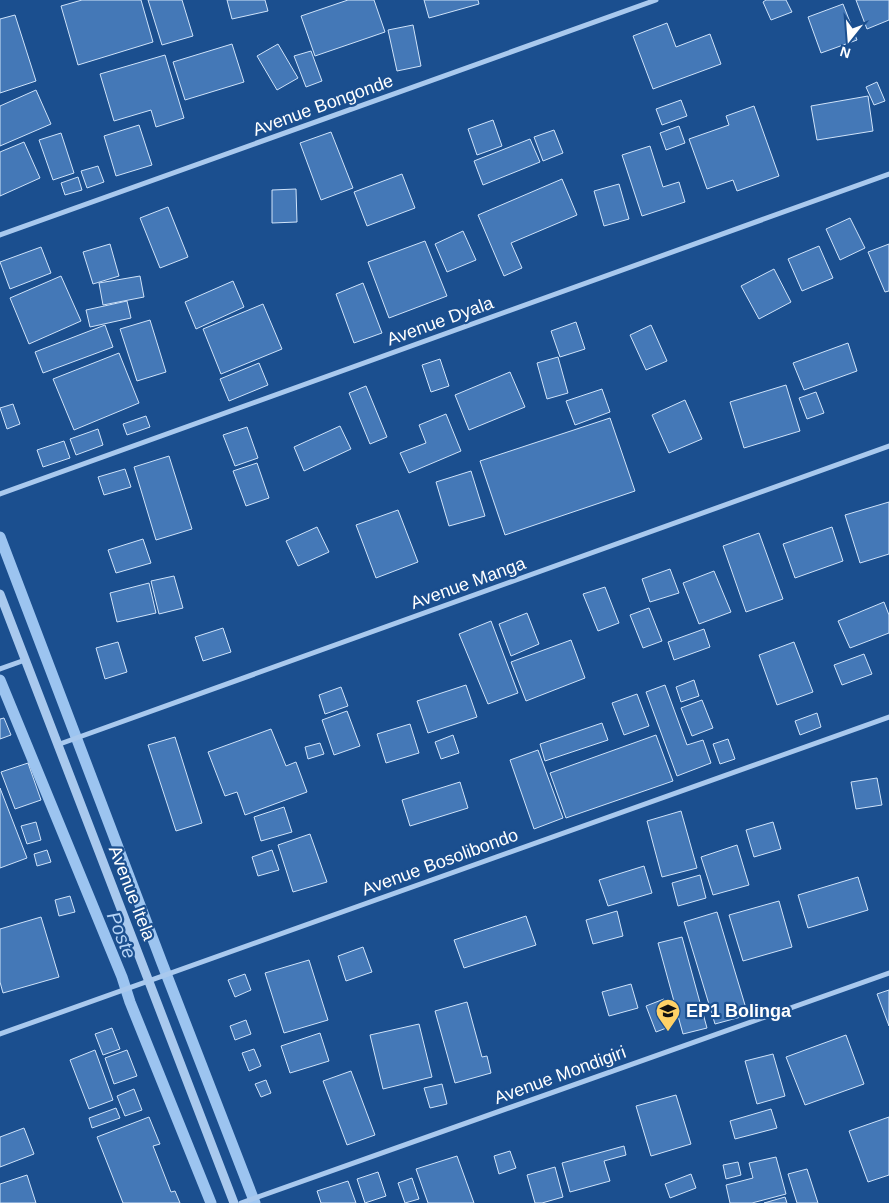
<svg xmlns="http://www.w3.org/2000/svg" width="889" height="1203" font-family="Helvetica,sans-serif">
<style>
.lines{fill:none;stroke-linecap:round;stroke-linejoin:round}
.stream{stroke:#9cc4f0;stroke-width:11}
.building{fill:#4478b7;stroke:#cfe3fa}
.minor{stroke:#a9c9ee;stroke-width:5}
.tertiary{stroke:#a9c9ee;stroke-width:9}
.labels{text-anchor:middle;stroke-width:4.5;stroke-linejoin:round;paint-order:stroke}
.street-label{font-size:18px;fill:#fff;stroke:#1b4f8f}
.poi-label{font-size:18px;font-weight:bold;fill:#fff;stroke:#1b4f8f;text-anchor:start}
.water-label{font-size:19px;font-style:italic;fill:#b5d3f5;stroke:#1b4f8f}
</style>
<rect width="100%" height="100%" fill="#1b4f8f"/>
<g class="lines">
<g class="stream">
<path d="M0 537 162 963 255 1203"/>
<path d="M0 680 122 977 130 1002 211 1203"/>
</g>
</g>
<g class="building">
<path d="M82 0H141L153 42 78 65 61 6Z"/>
<path d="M148 0H182L193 36 162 45Z"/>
<path d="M227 0H265L268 11 232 19Z"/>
<path d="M348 0H374L385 32 315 56 301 16Z"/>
<path d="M424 0H478L479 4 429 18Z"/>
<path d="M766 0H786L792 12 771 20 763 2Z"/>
<path d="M856 0H889V20L867 29Z"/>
<path d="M843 4 857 40 821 53 808 17Z"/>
<path d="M15 15 36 81 0 93V19Z"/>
<path d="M667 23 676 47 710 34 721 64 653 89 633 36Z"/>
<path d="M413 25 421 66 397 71 388 30Z"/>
<path d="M232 44 244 82 185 100 173 62Z"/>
<path d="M278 44 298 78 277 90 257 56Z"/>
<path d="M311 51 322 81 306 87 294 56Z"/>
<path d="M165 55 184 118 156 127 151 110 114 121 100 74Z"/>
<path d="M877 82 885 101 874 105 866 87Z"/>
<path d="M36 90 51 124 0 146V106Z"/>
<path d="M868 96 873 131 817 140 811 106Z"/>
<path d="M681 100 687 116 662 125 656 109Z"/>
<path d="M754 106 779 176 737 191 733 180 707 189 689 139 729 125 726 116Z"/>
<path d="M493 120 502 146 477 155 468 129Z"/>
<path d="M139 125 152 165 116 176 104 136Z"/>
<path d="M679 126 685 143 666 150 660 133Z"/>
<path d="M554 130 563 153 543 161 534 137Z"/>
<path d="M331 132 353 188 321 200 300 143Z"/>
<path d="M61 133 74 173 53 180 39 140Z"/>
<path d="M530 139 540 162 483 185 474 161Z"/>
<path d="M24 142 40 178 0 196V152Z"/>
<path d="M650 146 663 187 679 182 685 202 642 216 622 155Z"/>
<path d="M98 166 104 182 87 188 81 171Z"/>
<path d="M402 174 415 208 367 226 354 192Z"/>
<path d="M78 177 82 190 65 195 61 183Z"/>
<path d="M562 179 577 215 511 243 522 268 504 276 478 215Z"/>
<path d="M619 184 629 219 604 226 594 191Z"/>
<path d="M296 189 297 222 272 223V190Z"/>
<path d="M168 207 188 257 160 268 140 218Z"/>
<path d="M850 218 865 248 840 260 826 229Z"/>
<path d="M463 231 476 260 447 272 435 244Z"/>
<path d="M425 241 447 296 389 318 368 262Z"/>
<path d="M110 244 119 276 93 284 83 252Z"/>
<path d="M889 244V291L885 292 868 252Z"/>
<path d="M819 246 833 278 802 291 788 259Z"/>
<path d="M41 247 51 273 10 289 0 262Z"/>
<path d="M774 269 791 302 759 319 741 286Z"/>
<path d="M61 276 81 321 29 344 10 298Z"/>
<path d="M140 276 144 297 103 305 99 283Z"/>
<path d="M233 281 244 307 196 329 185 302Z"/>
<path d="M363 283 382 333 354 343 336 294Z"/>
<path d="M127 301 131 318 90 327 86 310Z"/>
<path d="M263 304 282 349 221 374 203 329Z"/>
<path d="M150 320 166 372 137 381 120 329Z"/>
<path d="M576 322 585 349 560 357 551 331Z"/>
<path d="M105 325 113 347 43 373 35 352Z"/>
<path d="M651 325 667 361 646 370 630 335Z"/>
<path d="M848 343 857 371 804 390 793 363Z"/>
<path d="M119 353 139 403 74 430 53 379Z"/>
<path d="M558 357 568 393 547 399 537 363Z"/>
<path d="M440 359 449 386 431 392 422 365Z"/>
<path d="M259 363 268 385 229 401 220 379Z"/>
<path d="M510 372 525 407 469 430 455 395Z"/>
<path d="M786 385 800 431 744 448 730 402Z"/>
<path d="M366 386 387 437 370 444 349 393Z"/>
<path d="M602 389 610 412 575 425 566 401Z"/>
<path d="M816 392 824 413 807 419 799 398Z"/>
<path d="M685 400 702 439 669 453 652 415Z"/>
<path d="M13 404 20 424 7 429 0 408Z"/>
<path d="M446 414 461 451 409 473 400 453 426 443 419 425Z"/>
<path d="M146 416 150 427 127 435 123 424Z"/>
<path d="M610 418 635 491 505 535 480 461Z"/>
<path d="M340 426 351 449 304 471 294 447Z"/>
<path d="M247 427 258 458 235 466 223 435Z"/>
<path d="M98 429 103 445 76 455 70 439Z"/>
<path d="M64 441 70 458 43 467 37 450Z"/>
<path d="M169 456 192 529 156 540 134 467Z"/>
<path d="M257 463 269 498 246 506 233 471Z"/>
<path d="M125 469 131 487 104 495 98 477Z"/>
<path d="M471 471 485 516 449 526 436 482Z"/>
<path d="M889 502V554L860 563 845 515Z"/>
<path d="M398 510 418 562 376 578 356 525Z"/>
<path d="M317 527 329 552 298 566 286 541Z"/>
<path d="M832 527 843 561 795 578 783 544Z"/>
<path d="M759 533 783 599 746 612 723 546Z"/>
<path d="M143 539 151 563 116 573 108 550Z"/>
<path d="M670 569 679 593 650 602 642 579Z"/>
<path d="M714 571 731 612 699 624 683 583Z"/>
<path d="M174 576 183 608 159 614 151 581Z"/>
<path d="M149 583 156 613 117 622 110 593Z"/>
<path d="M605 587 619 623 598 631 583 594Z"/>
<path d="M884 602 889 615V633L850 648 838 621Z"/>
<path d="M649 608 662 641 643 648 630 615Z"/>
<path d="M527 613 539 644 511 656 499 624Z"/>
<path d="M491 621 518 693 488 704 459 634Z"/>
<path d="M223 628 231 652 203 661 195 637Z"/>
<path d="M704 629 710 647 674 660 668 642Z"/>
<path d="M571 640 585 678 526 701 511 662Z"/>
<path d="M118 642 127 672 105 679 96 648Z"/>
<path d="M794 642 813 692 777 705 759 655Z"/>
<path d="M864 654 872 674 842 685 834 665Z"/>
<path d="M694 680 699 696 681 702 676 687Z"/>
<path d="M466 685 477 717 428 733 417 701Z"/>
<path d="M665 685 687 745 703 740 711 763 677 776 646 692Z"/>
<path d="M341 687 348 706 325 714 319 695Z"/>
<path d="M637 694 649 726 624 735 612 703Z"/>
<path d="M702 700 713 728 692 736 681 708Z"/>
<path d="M347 711 360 746 334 755 322 720Z"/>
<path d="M817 713 821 727 800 735 795 721Z"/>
<path d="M4 718 11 735 0 739V719Z"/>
<path d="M602 723 608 740 545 761 540 744Z"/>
<path d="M410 724 419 753 386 763 377 734Z"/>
<path d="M271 729 286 766 296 762 307 792 245 815 237 792 225 796 208 752Z"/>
<path d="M453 735 459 753 441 759 435 742Z"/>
<path d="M656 735 673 781 566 818 550 773Z"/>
<path d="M175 737 202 823 176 831 148 745Z"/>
<path d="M728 739 735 759 720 764 713 744Z"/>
<path d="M320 743 324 754 308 759 305 747Z"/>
<path d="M538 750 563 818 534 829 510 760Z"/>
<path d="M28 763 41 800 15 809 1 772Z"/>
<path d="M877 778 882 805 856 809 851 782Z"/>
<path d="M460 782 468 808 410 826 402 800Z"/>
<path d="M0 788 27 858 0 868Z"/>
<path d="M284 807 292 832 261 841 254 817Z"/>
<path d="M681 811 697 868 662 877 647 821Z"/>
<path d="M36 822 41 840 27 844 21 826Z"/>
<path d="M773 822 781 849 754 857 746 830Z"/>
<path d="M310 834 327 882 293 892 278 845Z"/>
<path d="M737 845 749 885 713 895 701 857Z"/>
<path d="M47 850 51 862 37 866 34 854Z"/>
<path d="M272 850 279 870 258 876 252 857Z"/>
<path d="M644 866 652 893 608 906 599 880Z"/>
<path d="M700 875 706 898 678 906 672 883Z"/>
<path d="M858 877 868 910 808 928 798 895Z"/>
<path d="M70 896 75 912 59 916 55 900Z"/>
<path d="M779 901 792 947 743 961 729 915Z"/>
<path d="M617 911 623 936 593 944 586 920Z"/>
<path d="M717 912 748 1015 715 1024 684 922Z"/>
<path d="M526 916 536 945 464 968 454 940Z"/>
<path d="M41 917 59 977 3 993 0 982V929Z"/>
<path d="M682 937 707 1028 683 1034 658 943Z"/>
<path d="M363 947 372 972 346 981 338 956Z"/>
<path d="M309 960 328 1020 284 1033 265 973Z"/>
<path d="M245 974 251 990 235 997 228 980Z"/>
<path d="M631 984 638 1008 609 1016 602 992Z"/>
<path d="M889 990V1026L877 994Z"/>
<path d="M664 999 671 1016 666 1018 669 1027 656 1032 646 1006Z"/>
<path d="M467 1002 482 1057 487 1056 491 1073 455 1083 435 1011Z"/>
<path d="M246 1020 251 1034 235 1040 230 1026Z"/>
<path d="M419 1024 432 1077 383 1089 370 1035Z"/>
<path d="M112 1028 120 1049 103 1055 95 1034Z"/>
<path d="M320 1033 329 1061 290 1073 281 1046Z"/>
<path d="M846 1035 864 1084 805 1105 786 1057Z"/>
<path d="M254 1049 261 1066 249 1071 242 1053Z"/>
<path d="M95 1050 113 1100 89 1109 70 1060Z"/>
<path d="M127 1050 137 1076 114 1084 105 1058Z"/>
<path d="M773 1054 785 1096 757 1104 745 1061Z"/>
<path d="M351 1071 375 1135 347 1145 323 1081Z"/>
<path d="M266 1080 271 1093 261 1097 255 1084Z"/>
<path d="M442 1084 447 1104 430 1108 424 1088Z"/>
<path d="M134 1089 142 1110 125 1116 117 1096Z"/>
<path d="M676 1095 691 1144 651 1156 636 1106Z"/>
<path d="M116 1108 120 1118 92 1128 89 1118Z"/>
<path d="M771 1109 777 1128 735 1139 730 1121Z"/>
<path d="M149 1117 160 1144 153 1146 171 1192 175 1191 180 1203H123L97 1137Z"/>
<path d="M889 1117V1175L868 1182 849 1131Z"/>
<path d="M24 1128 34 1154 0 1167V1137Z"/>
<path d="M624 1146 626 1155 604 1161 610 1181 570 1192 562 1163Z"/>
<path d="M510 1151 516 1168 499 1174 494 1156Z"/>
<path d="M457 1156 474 1203H428L416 1169Z"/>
<path d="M776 1157 786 1194 752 1203H730L726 1185 753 1178 749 1163Z"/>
<path d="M738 1162 741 1175 726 1179 723 1165Z"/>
<path d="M555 1167 563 1197 542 1203H535L527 1175Z"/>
<path d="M807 1169 818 1203H797L788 1174Z"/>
<path d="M378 1172 386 1196 365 1203 357 1179Z"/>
<path d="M691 1174 696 1188 670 1198 665 1184Z"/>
<path d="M27 1175 36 1203H0V1184Z"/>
<path d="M412 1178 419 1199 405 1203 398 1183Z"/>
<path d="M348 1181 356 1203H321L317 1191Z"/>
<path d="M785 1197 787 1203H764Z"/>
</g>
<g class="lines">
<g class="minor">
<path d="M0 235 656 0"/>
<path d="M0 494 889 174"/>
<path d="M0 669 25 660"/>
<path d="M57 745 889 446"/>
<path d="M0 1034 889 717"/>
<path d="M241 1203 889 973"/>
</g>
<path class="tertiary" d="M0 594 234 1203"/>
</g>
<defs>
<symbol id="school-pin" viewBox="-11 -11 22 30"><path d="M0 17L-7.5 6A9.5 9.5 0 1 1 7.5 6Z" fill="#ffd166" stroke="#1b4f8f"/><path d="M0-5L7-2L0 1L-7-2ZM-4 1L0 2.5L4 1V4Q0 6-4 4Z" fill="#111"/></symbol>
</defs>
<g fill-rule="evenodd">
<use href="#school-pin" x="654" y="997" width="28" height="38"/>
</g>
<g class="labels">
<g class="street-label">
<text transform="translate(323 105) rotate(-20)" y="6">Avenue Bongonde</text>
<text transform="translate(440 321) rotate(-20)" y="6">Avenue Dyala</text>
<text transform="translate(468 583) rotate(-20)" y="6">Avenue Manga</text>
<text transform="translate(440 862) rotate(-20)" y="6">Avenue Bosolibondo</text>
<text transform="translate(132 893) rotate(69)" y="6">Avenue Itela</text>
<text transform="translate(560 1075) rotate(-20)" y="6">Avenue Mondigiri</text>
</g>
<g class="poi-label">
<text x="686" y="1017">EP1 Bolinga</text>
</g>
<g class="water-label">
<text transform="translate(122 935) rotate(68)" y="7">Poste</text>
</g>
</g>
<g transform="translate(849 40) rotate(197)" stroke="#1b4f8f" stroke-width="4" paint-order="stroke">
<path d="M0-4L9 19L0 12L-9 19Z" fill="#ffffff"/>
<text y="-8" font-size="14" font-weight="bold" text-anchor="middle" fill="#ffffff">N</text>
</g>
</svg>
